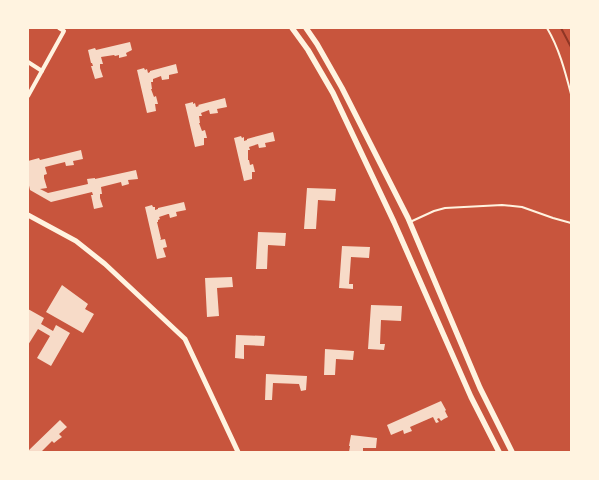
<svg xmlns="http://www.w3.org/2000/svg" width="599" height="480" font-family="'Noto Serif',serif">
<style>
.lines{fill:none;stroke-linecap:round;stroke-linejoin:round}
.stream{stroke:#8f3625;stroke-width:2}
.building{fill:#f7dbc8}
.service{stroke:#fff3e0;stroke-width:2}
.minor{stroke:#fff3e0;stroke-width:4}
.tertiary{stroke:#fff3e0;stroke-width:5}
.secondary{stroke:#fff3e0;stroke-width:5.5}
</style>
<rect width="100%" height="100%" fill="#c8553d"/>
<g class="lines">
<path class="stream" d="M561 28 571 47"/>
</g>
<g class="building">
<path d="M130 42 132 50 126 53 127 56 119 58V55L115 56 114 55 101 57 103 64H100V68L103 77 95 79 91 66H93L92 63H91L88 50 95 48 96 50Z"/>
<path d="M176 64 178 73 169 75V79L162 80 161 76 153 79V82H151L152 89H151L154 97 156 96 158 104H155L156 111 147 113 137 70 144 68 145 70 147 69 148 73 150 72V71Z"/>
<path d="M225 98 227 107 217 109 218 113 210 114 209 110 201 113 202 116H199L200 123H199L202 131 205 130 207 138H204V145L195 147 185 104 193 102V104L195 103 196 107 199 106 198 105Z"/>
<path d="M273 132 275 141 265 143 266 147 259 148 258 144 249 147 250 150H248V160H249L250 165 253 164 255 172H252V179L244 181 234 138 241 136 242 138 244 137V141L247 140V139Z"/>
<path d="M81 150 83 159 73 161 74 165 66 166 65 162 45 167 47 174 44 175V178L47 188 40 189 48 193 88 184 87 179 95 178V179L136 170 138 179 128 180 129 184 122 186 121 182 101 187 102 194H100V198L103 207 94 209 91 195H93L92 192 51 202 30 190 28 181V161L39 158 40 160Z"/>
<path d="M307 188 336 189 335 201 318 200 316 229H304Z"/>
<path d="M184 202 186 210 176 212 177 216 170 218 169 214H168L159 217 160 219 158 220V222H157L161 239 160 240 165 239 167 247 163 248 166 257 157 259 145 207 152 205 153 207H155V210L158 209V208Z"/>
<path d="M258 232 286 233 285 246 268 245 267 269H256Z"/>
<path d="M342 246 370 247 369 258 351 257 349 284H353V289L339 288Z"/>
<path d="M232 277 233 287 217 288 219 316 207 317 205 278Z"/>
<path d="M62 285 88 304 85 309 94 314 83 333 46 312Z"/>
<path d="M371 305 402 306 401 321 381 320 380 344H385L384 350 368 349Z"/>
<path d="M28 309 44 318 41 324 53 331 56 325 70 333 51 366 37 358 50 336 38 329 28 345Z"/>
<path d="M236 335 265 336 264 346 244 345V359L235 358Z"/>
<path d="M325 349 354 351 353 360 336 359 335 375H324Z"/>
<path d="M266 374 307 376 306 390 301 391 299 384 273 383 272 400H265Z"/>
<path d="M441 401 446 410 445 411 448 417 444 419 441 421 439 418 437 419 439 422 436 423 433 417 410 427 412 431 404 434 403 430 391 435 387 425Z"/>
<path d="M60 420 67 427 59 434 62 437 59 439 54 443 52 441 41 452H28V451Z"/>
<path d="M351 435 377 438 376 448H363V452L357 451V452H349L350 446H349Z"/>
</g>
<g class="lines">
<g class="service">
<path d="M547 28C559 48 565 71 571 94"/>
<path d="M410 222 434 211 445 208 502 205 522 207 553 218 571 223"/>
</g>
<g class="minor">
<path d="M28 62 42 71"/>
<path d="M28 96 64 31 59 28"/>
</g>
<path class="tertiary" d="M28 215 76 241 105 264 185 339 238 452"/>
<g class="secondary">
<path d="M292 28 308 50 333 93 394 222 471 397 499 452"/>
<path d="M306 28 317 44 342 88 408 218 480 388 512 452"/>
</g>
</g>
<rect width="599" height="480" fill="none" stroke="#fff3e0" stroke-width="58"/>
</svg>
